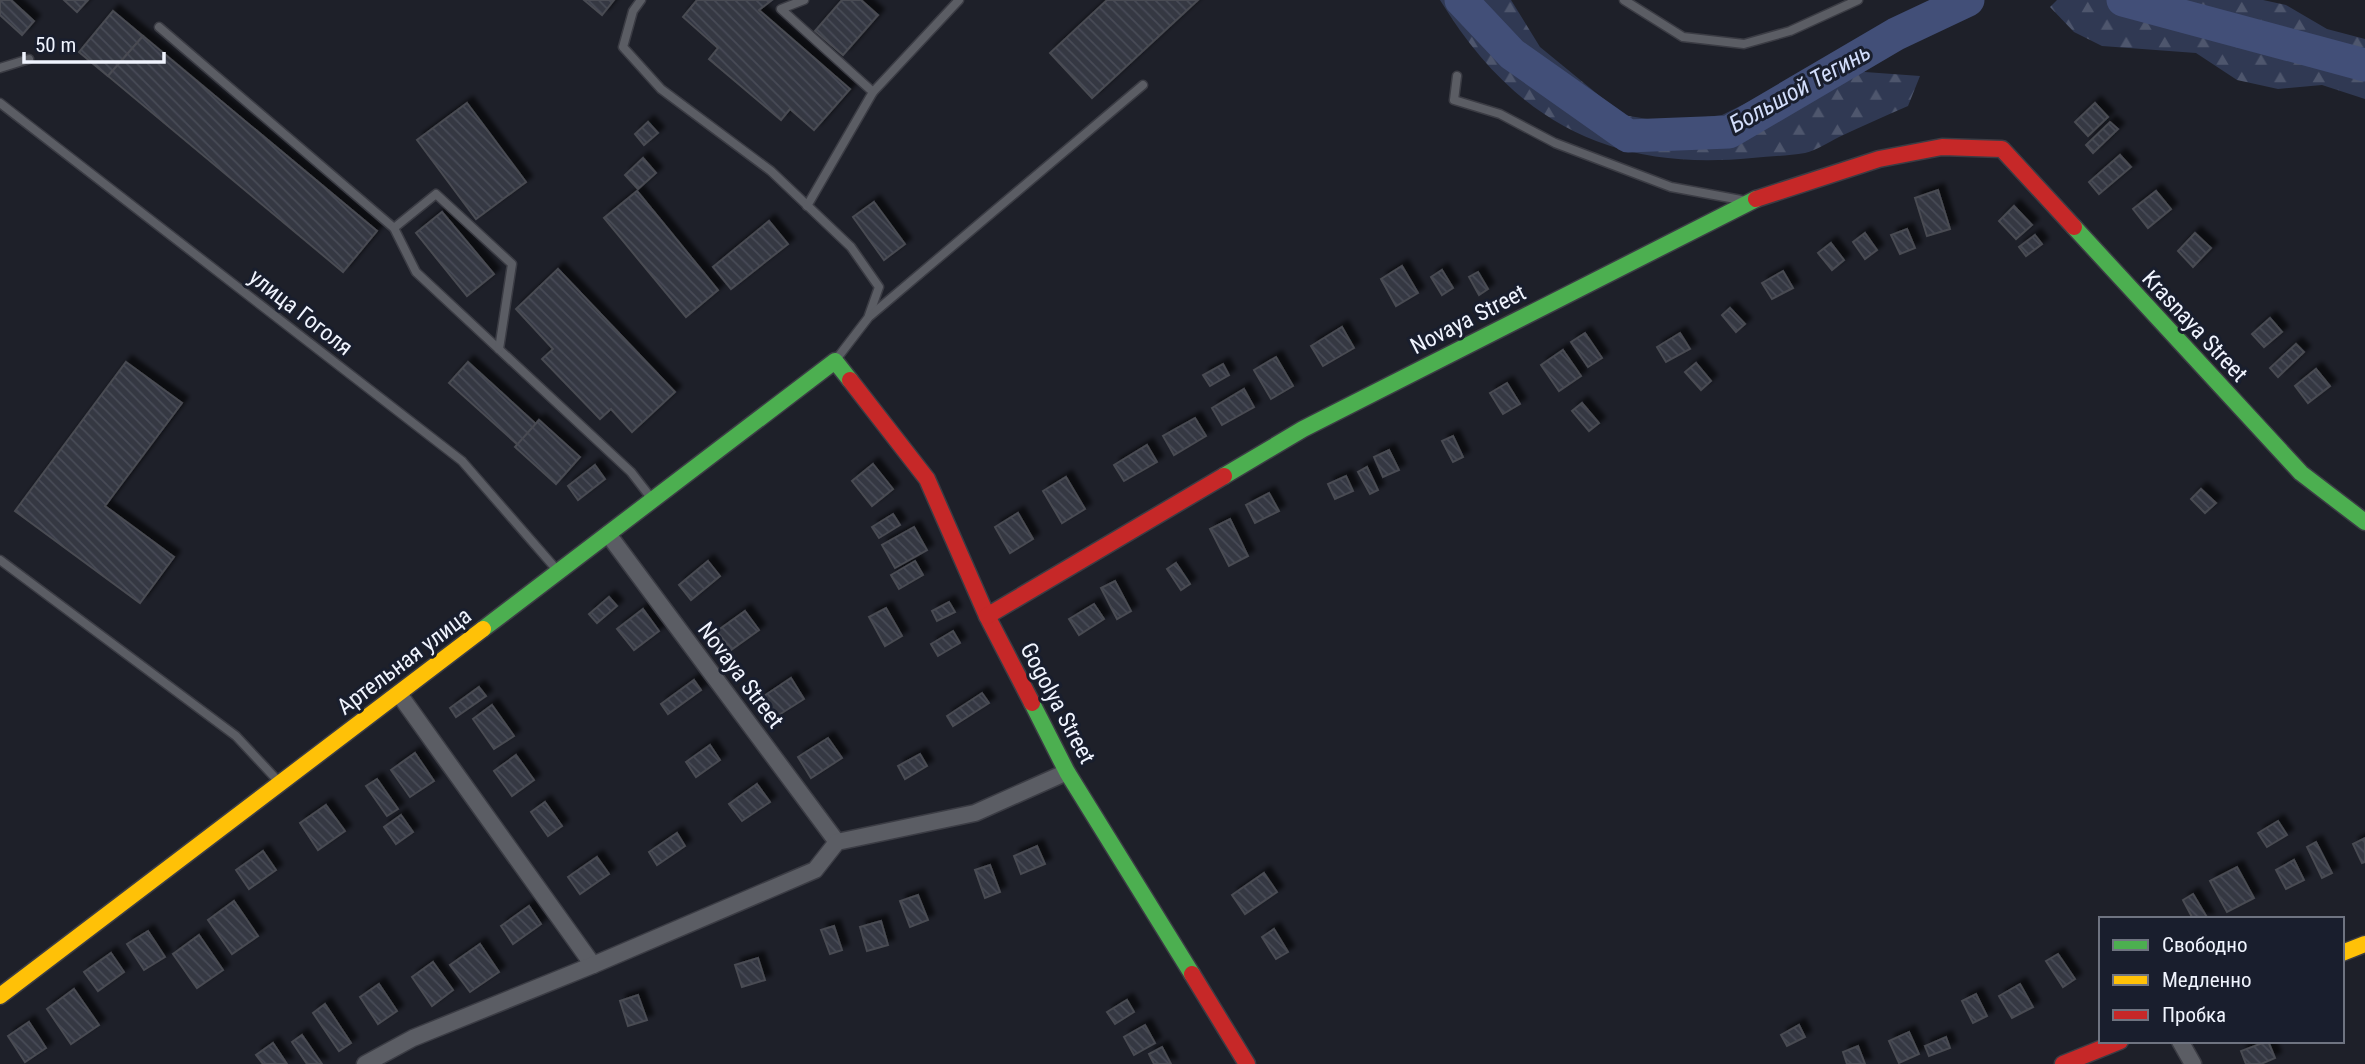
<svg xmlns="http://www.w3.org/2000/svg" width="2365" height="1064" font-family="'Roboto Condensed',sans-serif">
<style>
.forest{fill:url(#forest-firs)}
.lines{fill:none;stroke-linecap:round;stroke-linejoin:round}
.river{stroke:#424f78;stroke-width:33}
.building{fill:url(#building-back-hatch);stroke:#494b52;stroke-width:2;filter:url(#shadow)}
.lane-casing{stroke:#3b3c44;stroke-width:11}
.street-casing{stroke:#3b3c44;stroke-width:19}
.fast-casing{stroke:#3b3c44;stroke-width:19}
.slow-casing{stroke:#3b3c44;stroke-width:19}
.jam-casing{stroke:#3b3c44;stroke-width:19}
.lane{stroke:#5b5d64;stroke-width:8}
.street{stroke:#5b5d64;stroke-width:16}
.fast{stroke:#4caf50;stroke-width:16}
.slow{stroke:#ffc107;stroke-width:16}
.jam{stroke:#c62828;stroke-width:16}
.labels{text-anchor:middle;stroke-width:6;stroke-linejoin:round;paint-order:stroke}
.street-label{font-size:23px;fill:#f0f4fe;stroke:#191e2d}
.water-label{font-size:24px;font-style:italic;fill:#d2ddfa;stroke:#191e2d}
</style>
<defs>
<pattern id="forest-firs" width="22" height="20" patternUnits="userSpaceOnUse" patternTransform="scale(1.75)"><rect width="22" height="20" fill="#303953"/><path d="M5 1l3.5 6h-7zM16 11l3.5 6h-7z" fill="#4e566d"/></pattern>
<pattern id="building-back-hatch" width="6" height="6" patternUnits="userSpaceOnUse" patternTransform="scale(1.75)"><rect width="6" height="6" fill="#343743"/><path d="M-1 5l2 2M0 0l6 6M5-1l2 2" fill="none" stroke="#484b56"/></pattern>
<filter id="shadow"><feDropShadow dx="6" dy="-6" stdDeviation="2" flood-color="#0009"/></filter>
</defs>
<rect width="100%" height="100%" fill="#1e2029"/>
<g class="forest">
<path d="M1440 0H1511L1540 47 1623 115 1666 122 1722 115 1839 57 1865 72 1920 76 1908 106C1885 116 1862 126 1839 137 1829 142 1817 150 1805 153 1788 156 1770 156 1752 158 1610 172 1514 121 1440 0Z"/>
<path d="M2057 0H2263L2286 5 2327 29 2365 39V99L2322 85 2278 89 2237 80 2196 53 2102 46 2074 32 2050 7Z"/>
</g>
<g class="lines">
<g class="river">
<path d="M1461 0 1512 54 1628 136 1729 132 1896 34 1968 0"/>
<path d="M2123 0 2365 65"/>
</g>
</g>
<g class="building">
<path d="M0 0H11L34 21 22 35 0 15Z"/>
<path d="M64 0H88L77 12Z"/>
<path d="M584 0H614L602 15Z"/>
<path d="M697 0H772L759 10 850 89 814 130 790 109 781 120 709 59 718 48 683 17Z"/>
<path d="M842 0H861L878 15 843 55 815 31Z"/>
<path d="M1107 0H1198L1092 98 1050 53Z"/>
<path d="M113 11 143 36 108 76 79 52Z"/>
<path d="M143 36 377 231 343 272 108 76Z"/>
<path d="M467 103 526 182 476 219 417 140Z"/>
<path d="M2095 103 2108 117 2088 136 2075 122Z"/>
<path d="M648 122 658 133 644 145 635 134Z"/>
<path d="M2110 122 2118 129 2093 153 2086 145Z"/>
<path d="M2120 155 2131 167 2099 194 2089 182Z"/>
<path d="M643 158 656 173 638 189 625 175Z"/>
<path d="M1938 190 1950 229 1927 236 1915 198Z"/>
<path d="M637 191 718 290 686 317 604 218Z"/>
<path d="M2156 191 2171 209 2148 228 2133 209Z"/>
<path d="M874 202 905 244 884 260 853 217Z"/>
<path d="M2014 206 2032 225 2016 239 1999 221Z"/>
<path d="M442 212 494 274 467 296 416 233Z"/>
<path d="M769 221 788 244 731 289 713 267Z"/>
<path d="M1907 229 1915 248 1900 254 1891 235Z"/>
<path d="M1865 233 1877 250 1865 259 1853 242Z"/>
<path d="M2195 233 2211 248 2193 267 2178 251Z"/>
<path d="M2035 235 2042 244 2026 256 2019 247Z"/>
<path d="M1831 243 1844 260 1832 270 1818 253Z"/>
<path d="M1402 266 1418 293 1396 306 1381 279Z"/>
<path d="M558 269 675 392 632 432 611 409 600 419 542 359 553 349 516 309Z"/>
<path d="M1442 270 1453 288 1442 295 1431 277Z"/>
<path d="M1783 271 1793 288 1772 299 1762 283Z"/>
<path d="M1478 272 1488 289 1479 295 1469 277Z"/>
<path d="M1730 308 1745 324 1736 332 1722 315Z"/>
<path d="M2270 318 2282 332 2264 347 2252 334Z"/>
<path d="M1342 327 1354 348 1323 366 1311 346Z"/>
<path d="M1585 333 1602 358 1588 367 1571 342Z"/>
<path d="M1680 333 1690 349 1666 362 1657 347Z"/>
<path d="M2296 344 2304 352 2278 377 2270 368Z"/>
<path d="M1563 350 1581 376 1559 391 1541 365Z"/>
<path d="M1276 357 1293 386 1271 399 1254 370Z"/>
<path d="M126 362 182 403 105 506 174 557 140 603 15 511Z"/>
<path d="M468 362 536 424 518 445 449 383Z"/>
<path d="M1696 363 1711 381 1701 390 1685 372Z"/>
<path d="M1223 364 1229 375 1210 386 1203 375Z"/>
<path d="M2316 369 2330 386 2308 403 2295 386Z"/>
<path d="M1507 383 1520 404 1503 414 1490 393Z"/>
<path d="M1244 389 1254 407 1222 425 1212 408Z"/>
<path d="M1582 403 1599 423 1589 431 1572 411Z"/>
<path d="M1195 418 1206 436 1174 455 1163 436Z"/>
<path d="M539 420 580 457 556 484 515 447Z"/>
<path d="M1453 436 1463 457 1453 462 1442 441Z"/>
<path d="M1147 445 1157 462 1124 481 1114 465Z"/>
<path d="M1389 450 1399 470 1383 477 1374 457Z"/>
<path d="M873 464 893 489 872 506 852 481Z"/>
<path d="M595 465 605 479 578 500 568 486Z"/>
<path d="M1367 467 1378 490 1370 494 1358 472Z"/>
<path d="M1346 476 1353 491 1335 499 1328 484Z"/>
<path d="M1066 477 1085 509 1062 523 1043 491Z"/>
<path d="M2201 489 2216 503 2205 513 2191 499Z"/>
<path d="M1269 493 1279 511 1255 523 1246 505Z"/>
<path d="M1018 513 1033 539 1010 553 995 527Z"/>
<path d="M893 514 900 525 879 538 872 527Z"/>
<path d="M1230 519 1248 556 1229 566 1210 529Z"/>
<path d="M914 527 927 550 895 568 882 545Z"/>
<path d="M708 561 720 576 691 600 679 585Z"/>
<path d="M915 561 923 575 899 589 891 575Z"/>
<path d="M1176 563 1190 584 1181 590 1167 569Z"/>
<path d="M1115 581 1131 611 1117 619 1101 588Z"/>
<path d="M609 597 617 606 597 623 589 614Z"/>
<path d="M949 602 955 612 937 621 932 611Z"/>
<path d="M1094 604 1104 619 1079 635 1069 619Z"/>
<path d="M886 608 902 636 885 646 869 617Z"/>
<path d="M643 609 659 631 634 650 617 629Z"/>
<path d="M745 611 759 630 731 650 717 631Z"/>
<path d="M953 631 960 643 938 656 931 644Z"/>
<path d="M791 678 804 699 774 718 761 698Z"/>
<path d="M694 680 701 690 668 714 661 704Z"/>
<path d="M479 687 486 696 456 717 450 708Z"/>
<path d="M982 693 989 703 953 726 947 716Z"/>
<path d="M492 705 514 736 494 749 473 719Z"/>
<path d="M828 738 842 758 811 778 798 757Z"/>
<path d="M710 745 720 760 696 777 686 762Z"/>
<path d="M415 753 434 781 410 797 391 770Z"/>
<path d="M920 754 927 766 905 779 898 766Z"/>
<path d="M516 755 534 780 512 796 494 771Z"/>
<path d="M377 779 398 809 387 816 366 786Z"/>
<path d="M757 784 770 802 742 821 729 804Z"/>
<path d="M545 802 562 826 548 836 531 812Z"/>
<path d="M326 805 345 831 318 850 300 823Z"/>
<path d="M401 815 413 832 396 844 384 827Z"/>
<path d="M2278 821 2287 835 2267 847 2258 833Z"/>
<path d="M677 833 685 846 657 865 649 852Z"/>
<path d="M2365 838V862L2362 863 2353 844Z"/>
<path d="M2316 842 2332 873 2322 878 2307 847Z"/>
<path d="M1037 846 1045 864 1021 874 1014 856Z"/>
<path d="M263 851 276 870 249 889 236 870Z"/>
<path d="M597 857 609 874 580 894 568 877Z"/>
<path d="M2294 860 2304 880 2286 889 2276 870Z"/>
<path d="M990 865 1000 892 985 898 975 870Z"/>
<path d="M2237 867 2254 898 2227 912 2210 881Z"/>
<path d="M1264 873 1277 892 1245 914 1232 895Z"/>
<path d="M2193 894 2208 919H2193L2183 900Z"/>
<path d="M918 895 928 920 910 927 900 901Z"/>
<path d="M234 901 258 936 232 954 208 920Z"/>
<path d="M529 906 541 924 513 944 501 926Z"/>
<path d="M881 921 888 945 867 951 860 927Z"/>
<path d="M834 926 842 950 830 954 821 930Z"/>
<path d="M1274 929 1288 952 1276 959 1262 937Z"/>
<path d="M148 931 165 957 144 970 127 944Z"/>
<path d="M199 935 223 970 197 988 173 954Z"/>
<path d="M480 944 499 972 470 992 450 965Z"/>
<path d="M111 953 124 972 98 991 84 972Z"/>
<path d="M2058 954 2075 979 2063 987 2046 961Z"/>
<path d="M758 958 765 980 742 987 735 965Z"/>
<path d="M433 962 453 990 432 1006 412 977Z"/>
<path d="M379 984 397 1011 378 1024 360 997Z"/>
<path d="M2020 984 2033 1007 2012 1018 1999 996Z"/>
<path d="M74 989 99 1025 71 1044 47 1009Z"/>
<path d="M1976 994 1987 1016 1973 1023 1962 1001Z"/>
<path d="M638 995 647 1020 628 1026 620 1001Z"/>
<path d="M1127 1000 1134 1012 1115 1024 1107 1012Z"/>
<path d="M325 1004 351 1043 339 1051 313 1013Z"/>
<path d="M29 1022 46 1048 25 1062 8 1036Z"/>
<path d="M1145 1025 1155 1043 1134 1055 1124 1037Z"/>
<path d="M1799 1025 1805 1037 1787 1046 1781 1035Z"/>
<path d="M1909 1032 1919 1054 1899 1063 1889 1041Z"/>
<path d="M302 1035 322 1064H307L292 1042Z"/>
<path d="M1946 1037 1950 1048 1929 1056 1925 1046Z"/>
<path d="M2268 1041 2275 1058 2261 1064H2246L2241 1051Z"/>
<path d="M273 1043 287 1064H263L256 1055Z"/>
<path d="M1858 1046 1865 1064H1847L1843 1052Z"/>
<path d="M1162 1047 1171 1064H1154L1149 1054Z"/>
</g>
<g class="lines">
<defs>
<g id="lane">
<path d="M641 0 633 11 623 47 661 89 771 171 851 247 879 287 868 318 835 361"/>
<path d="M804 0 781 9 873 92"/>
<path d="M1624 0 1683 37 1744 44 1790 31 1858 0"/>
<path d="M159 27 394 228 416 272 631 472 652 499"/>
<path d="M0 68 29 59"/>
<path d="M1457 76 1454 100 1500 114 1555 143 1671 187 1741 200"/>
<path d="M0 103 462 461 557 570"/>
<path d="M807 206 873 92 959 0"/>
<path d="M394 228 436 194 512 264 499 349"/>
<path d="M870 316 1143 85"/>
<path d="M0 560 236 736 279 782"/>
</g>
<g id="street">
<path d="M608 534 837 842"/>
<path d="M399 694 593 965"/>
<path d="M2180 1041 2193 1064"/>
<path d="M365 1064 413 1038 593 965 815 870 837 842 975 813 1067 772"/>
</g>
<g id="fast">
<path d="M2074 227 2301 473 2365 522"/>
<path d="M1224 476 1303 429 1756 199"/>
<path d="M483 629 835 361 850 380"/>
<path d="M1032 703 1067 772 1192 974"/>
</g>
<g id="slow">
<path d="M2342 953 2365 944"/>
<path d="M0 996 483 629"/>
</g>
<g id="jam">
<path d="M1756 199 1879 159 1942 147 2002 149 2074 227"/>
<path d="M850 380 927 479 987 616 1032 703"/>
<path d="M987 616 1224 476"/>
<path d="M1192 974 1247 1064"/>
<path d="M2063 1064 2120 1041"/>
</g>
</defs>
<use href="#lane" class="lane-casing"/>
<use href="#street" class="street-casing"/>
<use href="#fast" class="fast-casing"/>
<use href="#slow" class="slow-casing"/>
<use href="#jam" class="jam-casing"/>
<use href="#lane" class="lane"/>
<use href="#street" class="street"/>
<use href="#fast" class="fast"/>
<use href="#slow" class="slow"/>
<use href="#jam" class="jam"/>
</g>
<g class="labels">
<g class="street-label">
<text transform="translate(301 312) rotate(38)" y="8">улица Гоголя</text>
<text transform="translate(1468 319) rotate(-27)" y="8">Novaya Street</text>
<text transform="translate(2195 326) rotate(47)" y="8">Krasnaya Street</text>
<text transform="translate(404 661) rotate(-37)" y="8">Артельная улица</text>
<text transform="translate(741 675) rotate(53)" y="8">Novaya Street</text>
<text transform="translate(1058 703) rotate(62)" y="8">Gogolya Street</text>
</g>
<g class="water-label">
<text transform="translate(1800 88) rotate(-29)" y="8">Большой Тегинь</text>
</g>
</g>
<rect x="2099" y="917" width="245" height="126" fill="#191e2d" stroke="#6f7481" stroke-width="2"/>
<rect x="2113" y="940" width="35" height="10" fill="#4caf50" stroke="#6f7481" stroke-width="2"/>
<text x="2162" y="952" font-size="21" fill="#f0f4fe">Свободно</text>
<rect x="2113" y="975" width="35" height="10" fill="#ffc107" stroke="#6f7481" stroke-width="2"/>
<text x="2162" y="987" font-size="21" fill="#f0f4fe">Медленно</text>
<rect x="2113" y="1010" width="35" height="10" fill="#c62828" stroke="#6f7481" stroke-width="2"/>
<text x="2162" y="1022" font-size="21" fill="#f0f4fe">Пробка</text>
<path d="M24 52v10h140v-10" fill="none" stroke="#f0f4fe" stroke-width="3.5"/>
<text x="35" y="52" font-size="21" fill="#f0f4fe" stroke="#191e2d" stroke-width="5" paint-order="stroke">50 m</text>
</svg>
